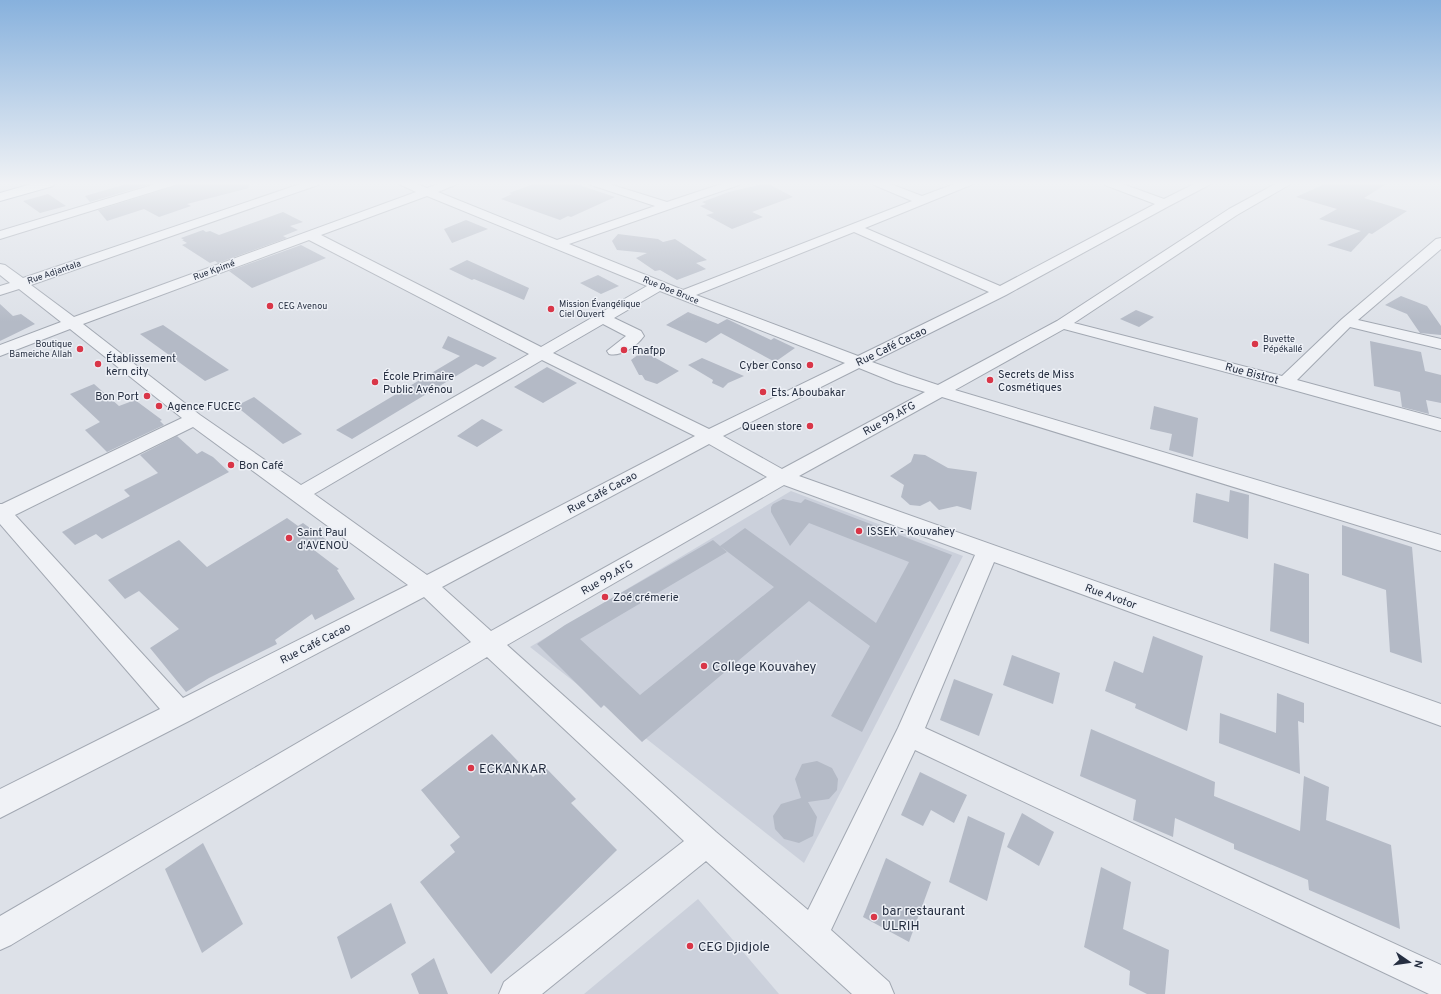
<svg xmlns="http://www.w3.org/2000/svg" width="1441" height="994" font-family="Overpass,sans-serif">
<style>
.built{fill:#cbd0db}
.building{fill:#b4bac6}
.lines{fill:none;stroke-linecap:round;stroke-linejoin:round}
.minor-casing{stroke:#a2a8b2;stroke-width:2}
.highway-casing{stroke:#838ea0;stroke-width:2}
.minor{fill:#f0f2f6;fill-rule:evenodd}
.highway{fill:#fff;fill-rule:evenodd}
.poi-dot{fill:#d93648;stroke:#edf0f6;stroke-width:1.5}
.labels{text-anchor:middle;stroke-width:3;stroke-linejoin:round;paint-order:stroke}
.far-street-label{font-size:9px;fill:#252e40;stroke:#edf0f6}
.far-poi-label{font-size:9px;fill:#252e40;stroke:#edf0f6;text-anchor:start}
.street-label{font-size:11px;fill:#252e40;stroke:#edf0f6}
.poi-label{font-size:11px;fill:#252e40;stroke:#edf0f6;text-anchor:start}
.near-poi-label{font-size:13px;fill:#252e40;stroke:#edf0f6;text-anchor:start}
</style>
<rect width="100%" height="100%" fill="#dde1e8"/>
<g class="built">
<path d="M791 491 963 556 804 863 530 647Z"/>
<path d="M698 899 779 994H584Z"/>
</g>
<g class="building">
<path d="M130 183H154L90 202 85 196Z"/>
<path d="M178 183H248L249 188 187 204 191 206 159 217 144 209 107 221 98 210 175 186Z"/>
<path d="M536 183H573L615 197 571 217 568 216 560 220 501 199 512 194 509 193Z"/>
<path d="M767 183 793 197 752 212 763 217 732 229 706 215 714 213 700 206 706 204 702 202 729 192Z"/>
<path d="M1327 183H1388L1364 198 1407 211 1372 234 1369 233 1351 252 1327 245 1361 231 1319 219 1337 209 1296 197Z"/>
<path d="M48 194 66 206 40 213 23 201Z"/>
<path d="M283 212 303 222 290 226 298 230 283 236 287 238 218 263 215 261 210 263 182 245 187 243 182 240H184L181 238 203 230 206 232 210 231 219 235Z"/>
<path d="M466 220 488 229 452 243 444 229Z"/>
<path d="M618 234 658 239 663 242 675 239 707 260 696 263 706 269 677 280 660 270 655 271 636 258 647 253 617 250 612 241Z"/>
<path d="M301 245 326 258 252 288 229 271Z"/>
<path d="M467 260 529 288 524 300 474 279 472 280 449 269Z"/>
<path d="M598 275 619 286 601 294 580 283Z"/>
<path d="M1401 296 1427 306 1441 326V335L1420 333 1407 314 1385 305Z"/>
<path d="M0 304 13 316 21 314 35 324 0 341Z"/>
<path d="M1136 310 1154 317 1139 327 1120 319Z"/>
<path d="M688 312 718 324 727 319 771 340 774 338 795 348 775 362 721 333 706 343 666 325Z"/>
<path d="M163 325 229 370 205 381 140 334Z"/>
<path d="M448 336 497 358 483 367 476 364 352 439 336 430 460 356 442 348Z"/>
<path d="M1370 341 1421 352 1425 371 1441 375V403L1426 400 1429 414 1402 407 1400 392 1374 386Z"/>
<path d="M643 351 679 371 657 384 645 380 642 375H639L631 360Z"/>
<path d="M702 358 744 376 728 383 723 388 712 383 713 380 688 365Z"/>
<path d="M547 367 577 383 543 403 514 387Z"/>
<path d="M94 384 119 406 135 400 162 420 160 421 164 425 107 452 85 430 100 422 70 394Z"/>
<path d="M254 397 302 434 283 444 236 406Z"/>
<path d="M1154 406 1198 418 1193 457 1169 450 1172 434 1150 429Z"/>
<path d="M482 419 503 430 477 447 457 436Z"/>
<path d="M177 436 197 454 202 451 213 457 229 472 102 539 96 534 75 545 62 532 130 496 124 490 158 473 140 455Z"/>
<path d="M914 454 925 455 948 468 977 472 971 510 957 506 939 510 930 501 920 506 910 505 901 497 904 485 890 476 911 462Z"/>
<path d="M1230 490 1249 495 1248 539 1193 522 1196 493 1229 502Z"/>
<path d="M783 499 801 503 805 499 952 555 862 732 831 716 870 646 809 601 642 742 604 705 601 708 537 644 565 625 713 540 727 552 580 639 640 695 774 587 720 546 745 528 876 623 909 562 809 523 790 546 771 512V507L773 504Z"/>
<path d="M287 518 298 526 303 523 328 541 314 550 339 569 337 570 355 599 315 620 312 614 275 640 277 644 209 678 186 692 150 648 179 629 139 591 125 599 108 580 179 540 207 567Z"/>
<path d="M1342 525 1412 547 1422 663 1390 652 1386 590 1342 575Z"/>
<path d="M1274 563 1309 574V644L1270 631Z"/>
<path d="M1153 636 1203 656 1187 731 1135 708 1136 704 1105 691 1114 661 1143 673Z"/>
<path d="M1012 655 1060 673 1053 704 1003 685Z"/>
<path d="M954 679 993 694 979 736 940 720Z"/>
<path d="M1277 693 1304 703V723L1298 721 1300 774 1219 743 1220 713 1276 733Z"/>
<path d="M1091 729 1215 782 1214 796 1300 831 1304 776 1329 787 1326 820 1391 845 1400 929 1309 890 1308 880 1234 849V844L1175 818 1173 837 1133 820 1136 800 1080 776Z"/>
<path d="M492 734 533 777 544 766 576 799 571 803 617 850 491 974 420 882 455 852 450 845 460 837 421 790Z"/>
<path d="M817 761 832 768 838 779 837 790 829 799 808 802 817 817 813 836 799 843 784 839 775 829 773 816 781 804 801 798 795 779 802 764Z"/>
<path d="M920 772 967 795 954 823 931 810 923 826 901 815Z"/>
<path d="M1022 813 1054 832 1039 866 1007 847Z"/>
<path d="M968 816 1005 833 987 901 949 882Z"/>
<path d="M203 843 243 924 202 953 165 869Z"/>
<path d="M886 858 931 882 909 942 863 917Z"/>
<path d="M1101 867 1131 882 1123 929 1169 950 1165 994H1147L1129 985 1130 971 1084 947Z"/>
<path d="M391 903 406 943 351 979 337 937Z"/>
<path d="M434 958 448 994H419L411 974Z"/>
</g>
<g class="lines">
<defs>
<g id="minor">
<path d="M159 183H177L175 185 0 239V231Z"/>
<path d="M303 183H320L318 185 31 285 74 317 416 192 401 185 399 183H415L427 188 441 183H457L455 185 438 192 557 240 655 206 591 185 589 183H606L667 202 724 183H741L739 185 569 244 683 290 912 201 874 185 872 183H888L922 196 957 183H973L971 185 865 228 1000 286 1155 204 1105 185 1103 183H1120L1164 199 1196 183H1211L1209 185 1169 206 1006 295 872 362 908 375 938 385 1057 321 1229 209 1277 183H1291L1289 185 1237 215 1074 323 1282 376 1342 319 1436 239 1441 238V249L1358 320 1441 339V349L1350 327 1297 380 1441 419V431L1279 386 1064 329 955 390 1441 535V551L942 397 799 476 1441 704V726L994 562 925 728 1441 965V994H1429L915 750 831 930 889 982 894 994H852L706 861 542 994H499L504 982 684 841 487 657 11 945 0 950V916L471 642 424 597 189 721 0 818V789L160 709 0 524V504H2L182 418 70 329 0 356V345L61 322 19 289 0 295V286L10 283 0 275V264L5 265 23 278ZM427 196 647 286 541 347 321 235ZM854 232 989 292 858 356 696 295ZM309 240 529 354 301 485 200 415 83 324ZM660 291 678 298 845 363 709 429 553 353 603 324 626 336 607 351 609 354C621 357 637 346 644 336L641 331 614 318ZM542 360 695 436 427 575 314 494ZM859 368 896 383 925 392 782 469 723 436ZM193 427 408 585 183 698 15 515ZM709 444 767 477 491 631 442 587ZM784 485 975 555 898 728 808 910 716 832 507 645Z"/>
</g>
<path id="highway" d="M35 183H55L53 186 0 201V193Z"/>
</defs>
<use href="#minor" class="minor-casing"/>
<use href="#highway" class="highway-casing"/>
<use href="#minor" class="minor"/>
<use href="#highway" class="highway"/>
</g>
<linearGradient id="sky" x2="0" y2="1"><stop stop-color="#87b1dd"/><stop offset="0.57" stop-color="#f0f2f5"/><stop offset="1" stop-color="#f0f2f5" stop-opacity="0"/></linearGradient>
<rect width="1441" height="322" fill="url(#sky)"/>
<g class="poi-dot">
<circle cx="270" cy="306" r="4"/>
<circle cx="551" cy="309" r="4"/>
<circle cx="1255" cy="344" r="4"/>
<circle cx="80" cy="349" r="4"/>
<circle cx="624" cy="350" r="4"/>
<circle cx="98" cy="364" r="4"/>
<circle cx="810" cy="365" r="4"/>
<circle cx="990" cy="380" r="4"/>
<circle cx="375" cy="382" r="4"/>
<circle cx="763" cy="392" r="4"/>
<circle cx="147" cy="396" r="4"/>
<circle cx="159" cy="406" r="4"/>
<circle cx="810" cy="426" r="4"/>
<circle cx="231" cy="465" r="4"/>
<circle cx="859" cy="531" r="4"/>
<circle cx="289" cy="538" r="4"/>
<circle cx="605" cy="597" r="4"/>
<circle cx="704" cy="666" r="4"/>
<circle cx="471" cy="768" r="4"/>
<circle cx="874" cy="917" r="4"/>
<circle cx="690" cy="946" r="4"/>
</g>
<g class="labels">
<g class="far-street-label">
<text transform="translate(214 270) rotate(-20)" y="3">Rue Kpimé</text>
<text transform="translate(54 272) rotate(-19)" y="3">Rue Adjantala</text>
<text transform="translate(671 290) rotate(22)" y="3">Rue Doe Bruce</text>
</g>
<g class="far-poi-label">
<text x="559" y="307">Mission Évangélique<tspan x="559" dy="10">Ciel Ouvert</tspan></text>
<text x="278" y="309">CEG Avenou</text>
<text x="1263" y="342">Buvette<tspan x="1263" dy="10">Pépékallé</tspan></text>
<text x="72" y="347" text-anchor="end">Boutique<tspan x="72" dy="10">Bameiche Allah</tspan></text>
</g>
<g class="street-label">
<text transform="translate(891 346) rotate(-26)" y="4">Rue Café Cacao</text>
<text transform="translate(1252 373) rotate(15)" y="4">Rue Bistrot</text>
<text transform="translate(889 418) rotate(-29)" y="4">Rue 99.AFG</text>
<text transform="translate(602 492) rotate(-28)" y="4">Rue Café Cacao</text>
<text transform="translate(607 577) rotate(-30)" y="4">Rue 99.AFG</text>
<text transform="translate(1111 596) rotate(20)" y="4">Rue Avotor</text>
<text transform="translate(315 643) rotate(-27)" y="4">Rue Café Cacao</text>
</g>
<g class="poi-label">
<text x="632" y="354">Fnafpp</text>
<text x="106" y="362">Établissement<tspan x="106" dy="13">kern city</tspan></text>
<text x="802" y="369" text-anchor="end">Cyber Conso</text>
<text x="998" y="378">Secrets de Miss<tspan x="998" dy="13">Cosmétiques</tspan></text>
<text x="383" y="380">École Primaire<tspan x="383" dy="13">Public Avénou</tspan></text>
<text x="771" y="396">Ets. Aboubakar</text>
<text x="139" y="400" text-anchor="end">Bon Port</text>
<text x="167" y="410">Agence FUCEC</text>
<text x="802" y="430" text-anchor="end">Queen store</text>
<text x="239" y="469">Bon Café</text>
<text x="867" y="535">ISSEK - Kouvahey</text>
<text x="297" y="536">Saint Paul<tspan x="297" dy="13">d'AVENOU</tspan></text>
<text x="613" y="601">Zoé crémerie</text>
</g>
<g class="near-poi-label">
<text x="712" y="671">College Kouvahey</text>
<text x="479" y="773">ECKANKAR</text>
<text x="882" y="915">bar restaurant<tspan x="882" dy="15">ULRIH</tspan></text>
<text x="698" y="951">CEG Djidjole</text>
</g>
</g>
<g transform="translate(1409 962) rotate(103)" stroke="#edf0f6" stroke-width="3" paint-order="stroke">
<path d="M0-3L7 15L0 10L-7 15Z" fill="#252e40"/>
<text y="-6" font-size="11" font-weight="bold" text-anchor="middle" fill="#252e40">N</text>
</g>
</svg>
